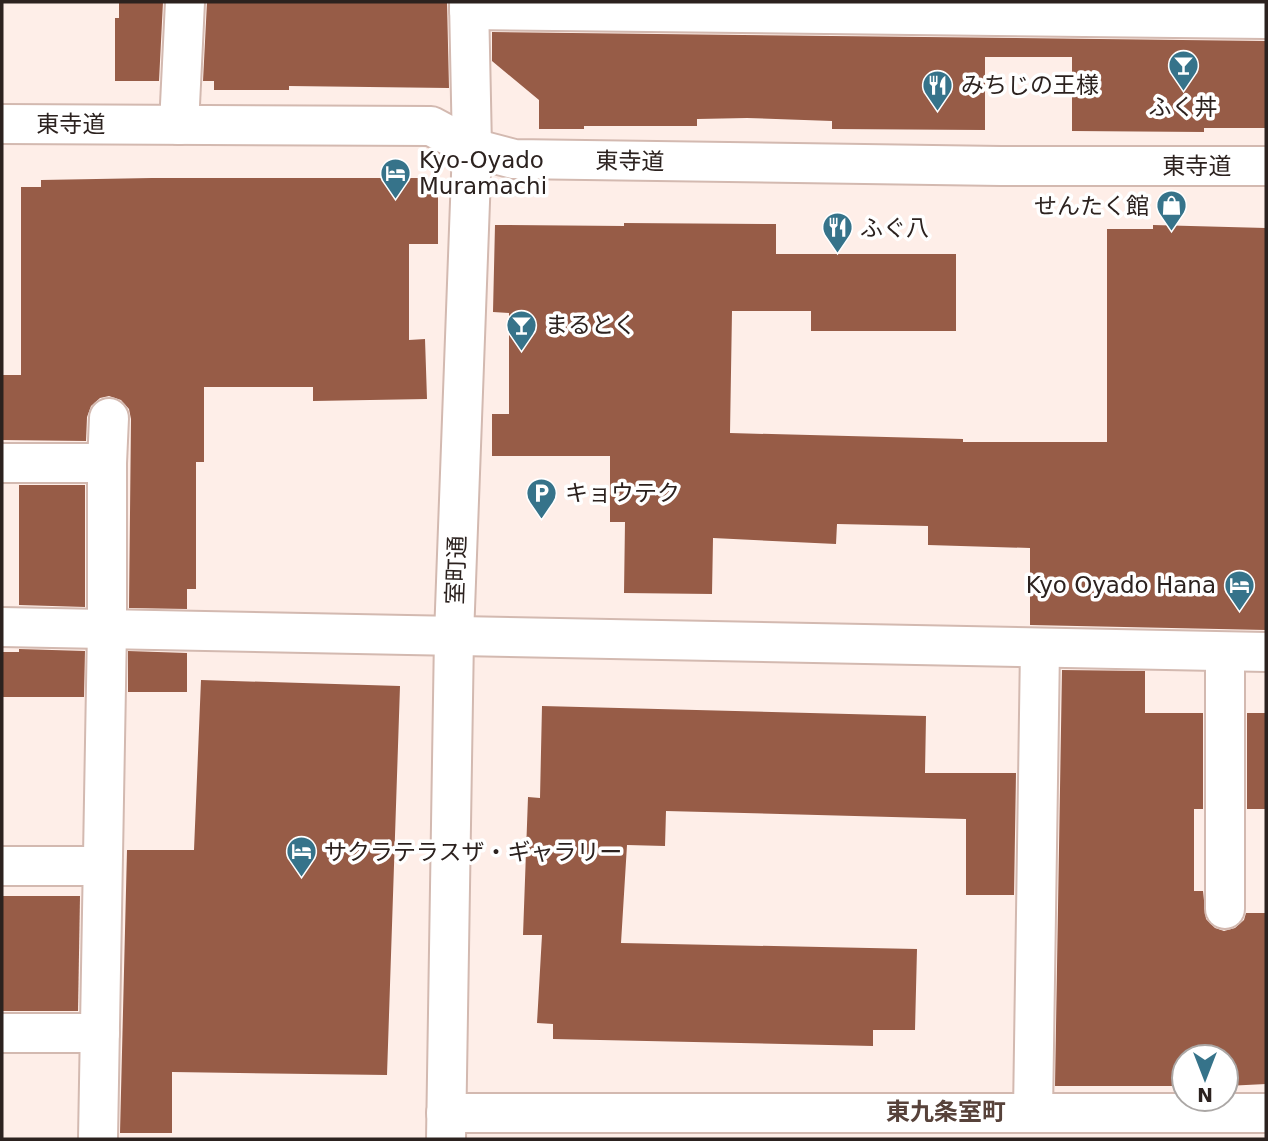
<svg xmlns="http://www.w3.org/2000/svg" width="1268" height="1141" font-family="'DejaVu Sans','Noto Sans JP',sans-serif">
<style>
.building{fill:#975c47}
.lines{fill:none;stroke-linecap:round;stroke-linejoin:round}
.minor-casing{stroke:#d3b9b0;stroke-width:42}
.minor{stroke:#fff;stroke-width:38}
.labels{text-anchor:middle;stroke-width:7;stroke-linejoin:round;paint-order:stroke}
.poi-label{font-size:23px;fill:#2c221f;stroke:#fff;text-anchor:start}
.street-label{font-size:23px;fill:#2c221f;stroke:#fff}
.neighbourhood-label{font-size:24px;font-weight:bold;fill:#57423a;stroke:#fff}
</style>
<rect width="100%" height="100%" fill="#feeee8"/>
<g class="building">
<path d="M119 2H163L159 81H115V18H119Z"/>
<path d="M207 2H447L449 88 289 86V90H214V81H203Z"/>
<path d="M492 32 1266 41V128H1204V132L1072 131V57H985V130L832 129V121L747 118 697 119V126H584V129H539V100L492 61Z"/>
<path d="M152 178H438V244H409V340L425 339 427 399 313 401V387H204V462H196V589H187V609L129 608 131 419 129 409 121 400 109 396 100 398 91 406 87 417 86 441 2 440V375H21V187H41V180Z"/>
<path d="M624 223 776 224V254H956V331H811V311H732L730 433 963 439V442H1107V229H1153V225L1266 228V630L1030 625V548L928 545V526L837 524 836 544 713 538 712 594 624 593 625 522H610V456H492V414H509V313L493 312 495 225 624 226Z"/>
<path d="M19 485H85V607L19 605Z"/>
<path d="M19 649 85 651 84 697H2V652H19Z"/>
<path d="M128 651 187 653V692H128Z"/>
<path d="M1062 670 1145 671V713H1203V809H1194V891H1203L1206 919 1215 928 1224 931 1235 928 1244 920 1246 913H1266V1084L1226 1086V1057H1184V1086H1055Z"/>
<path d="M201 680 400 686 387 1075 172 1072V1133H120L127 850H194Z"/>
<path d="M542 706 926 716 925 773H1016L1014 895H966V819L666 811 665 846 627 845 621 943 917 949 915 1030H873V1046L553 1039V1024L537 1023 542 935H523L528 797 540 798Z"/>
<rect x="1247" y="713" width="19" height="96"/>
<path d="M2 896H80L78 1011H2Z"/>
</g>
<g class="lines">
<defs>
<g id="minor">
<path d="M469 10 1266 19"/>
<path d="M2 124 431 126 472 148 514 159 1001 166H1266"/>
<path d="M179 125 185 2"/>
<path d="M2 463H107V629L98 1139"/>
<path d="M107 463 109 418"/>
<path d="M2 627 1266 652"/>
<path d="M1225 652V909"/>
<path d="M2 866H102"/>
<path d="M2 1033H100"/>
<path d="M1033 1112 1040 648"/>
<path d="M446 1113H1266"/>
<path d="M446 1139 454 636 472 148 469 2"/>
</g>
</defs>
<use href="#minor" class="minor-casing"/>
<use href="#minor" class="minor"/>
</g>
<defs>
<symbol id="bar-pin" viewBox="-11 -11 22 30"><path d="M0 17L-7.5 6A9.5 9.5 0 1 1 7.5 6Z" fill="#36738a" stroke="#fff"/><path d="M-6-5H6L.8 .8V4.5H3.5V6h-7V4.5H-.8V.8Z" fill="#fff"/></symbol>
<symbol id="restaurant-pin" viewBox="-11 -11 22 30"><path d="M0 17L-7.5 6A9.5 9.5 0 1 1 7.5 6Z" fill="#36738a" stroke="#fff"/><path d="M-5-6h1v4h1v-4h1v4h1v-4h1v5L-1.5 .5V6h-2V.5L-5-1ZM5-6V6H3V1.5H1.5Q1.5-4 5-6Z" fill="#fff"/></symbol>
<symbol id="hotel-pin" viewBox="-11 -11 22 30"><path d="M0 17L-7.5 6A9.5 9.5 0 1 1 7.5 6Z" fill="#36738a" stroke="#fff"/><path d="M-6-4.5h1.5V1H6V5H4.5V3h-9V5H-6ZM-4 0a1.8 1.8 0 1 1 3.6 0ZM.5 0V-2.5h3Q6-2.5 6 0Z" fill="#fff"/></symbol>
<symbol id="shop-pin" viewBox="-11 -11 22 30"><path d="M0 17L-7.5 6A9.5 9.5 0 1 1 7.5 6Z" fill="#36738a" stroke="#fff"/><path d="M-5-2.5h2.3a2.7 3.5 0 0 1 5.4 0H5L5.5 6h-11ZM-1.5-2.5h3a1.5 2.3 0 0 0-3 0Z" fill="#fff"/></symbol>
<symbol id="parking-pin" viewBox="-11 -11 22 30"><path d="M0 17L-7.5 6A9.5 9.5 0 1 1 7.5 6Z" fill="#36738a" stroke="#fff"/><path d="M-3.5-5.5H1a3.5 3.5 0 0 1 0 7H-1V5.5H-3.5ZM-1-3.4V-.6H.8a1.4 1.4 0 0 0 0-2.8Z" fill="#fff"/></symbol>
</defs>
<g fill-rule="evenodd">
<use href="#bar-pin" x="1166" y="48" width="35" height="47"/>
<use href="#restaurant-pin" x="920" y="68" width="35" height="47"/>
<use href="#hotel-pin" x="378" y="156" width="35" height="47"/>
<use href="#shop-pin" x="1154" y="188" width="35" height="47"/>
<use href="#restaurant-pin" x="820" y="210" width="35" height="47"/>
<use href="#bar-pin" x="504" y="308" width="35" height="47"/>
<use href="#parking-pin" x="524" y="476" width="35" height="47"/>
<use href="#hotel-pin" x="1222" y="568" width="35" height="47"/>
<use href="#hotel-pin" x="284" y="834" width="35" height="47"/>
</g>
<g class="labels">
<g class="poi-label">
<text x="961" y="93">みちじの王様</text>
<text x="1183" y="115" text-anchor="middle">ふく丼</text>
<text x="419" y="168">Kyo-Oyado<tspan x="419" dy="26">Muramachi</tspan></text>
<text x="1149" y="214" text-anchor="end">せんたく館</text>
<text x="860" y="236">ふぐ八</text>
<text x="545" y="333">まるとく</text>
<text x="565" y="501">キョウテク</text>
<text x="1216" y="593" text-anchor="end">Kyo Oyado Hana</text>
<text x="324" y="860">サクラテラスザ・ギャラリー</text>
</g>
<g class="street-label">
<text x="71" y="132">東寺道</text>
<text transform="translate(630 161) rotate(1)" y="8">東寺道</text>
<text x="1197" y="174">東寺道</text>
<text transform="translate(456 570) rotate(-88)" y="8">室町通</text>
</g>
<g class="neighbourhood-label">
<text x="946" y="1120">東九条室町</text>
</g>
</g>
<rect width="1268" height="1141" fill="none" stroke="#2c221f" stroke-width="7"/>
<g transform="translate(1205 1078) rotate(180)"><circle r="33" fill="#ffffff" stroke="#aba7a5" stroke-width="2"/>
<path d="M0-5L12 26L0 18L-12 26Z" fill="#36738a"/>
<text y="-10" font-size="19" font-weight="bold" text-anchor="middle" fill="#2c221f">N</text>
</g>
</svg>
